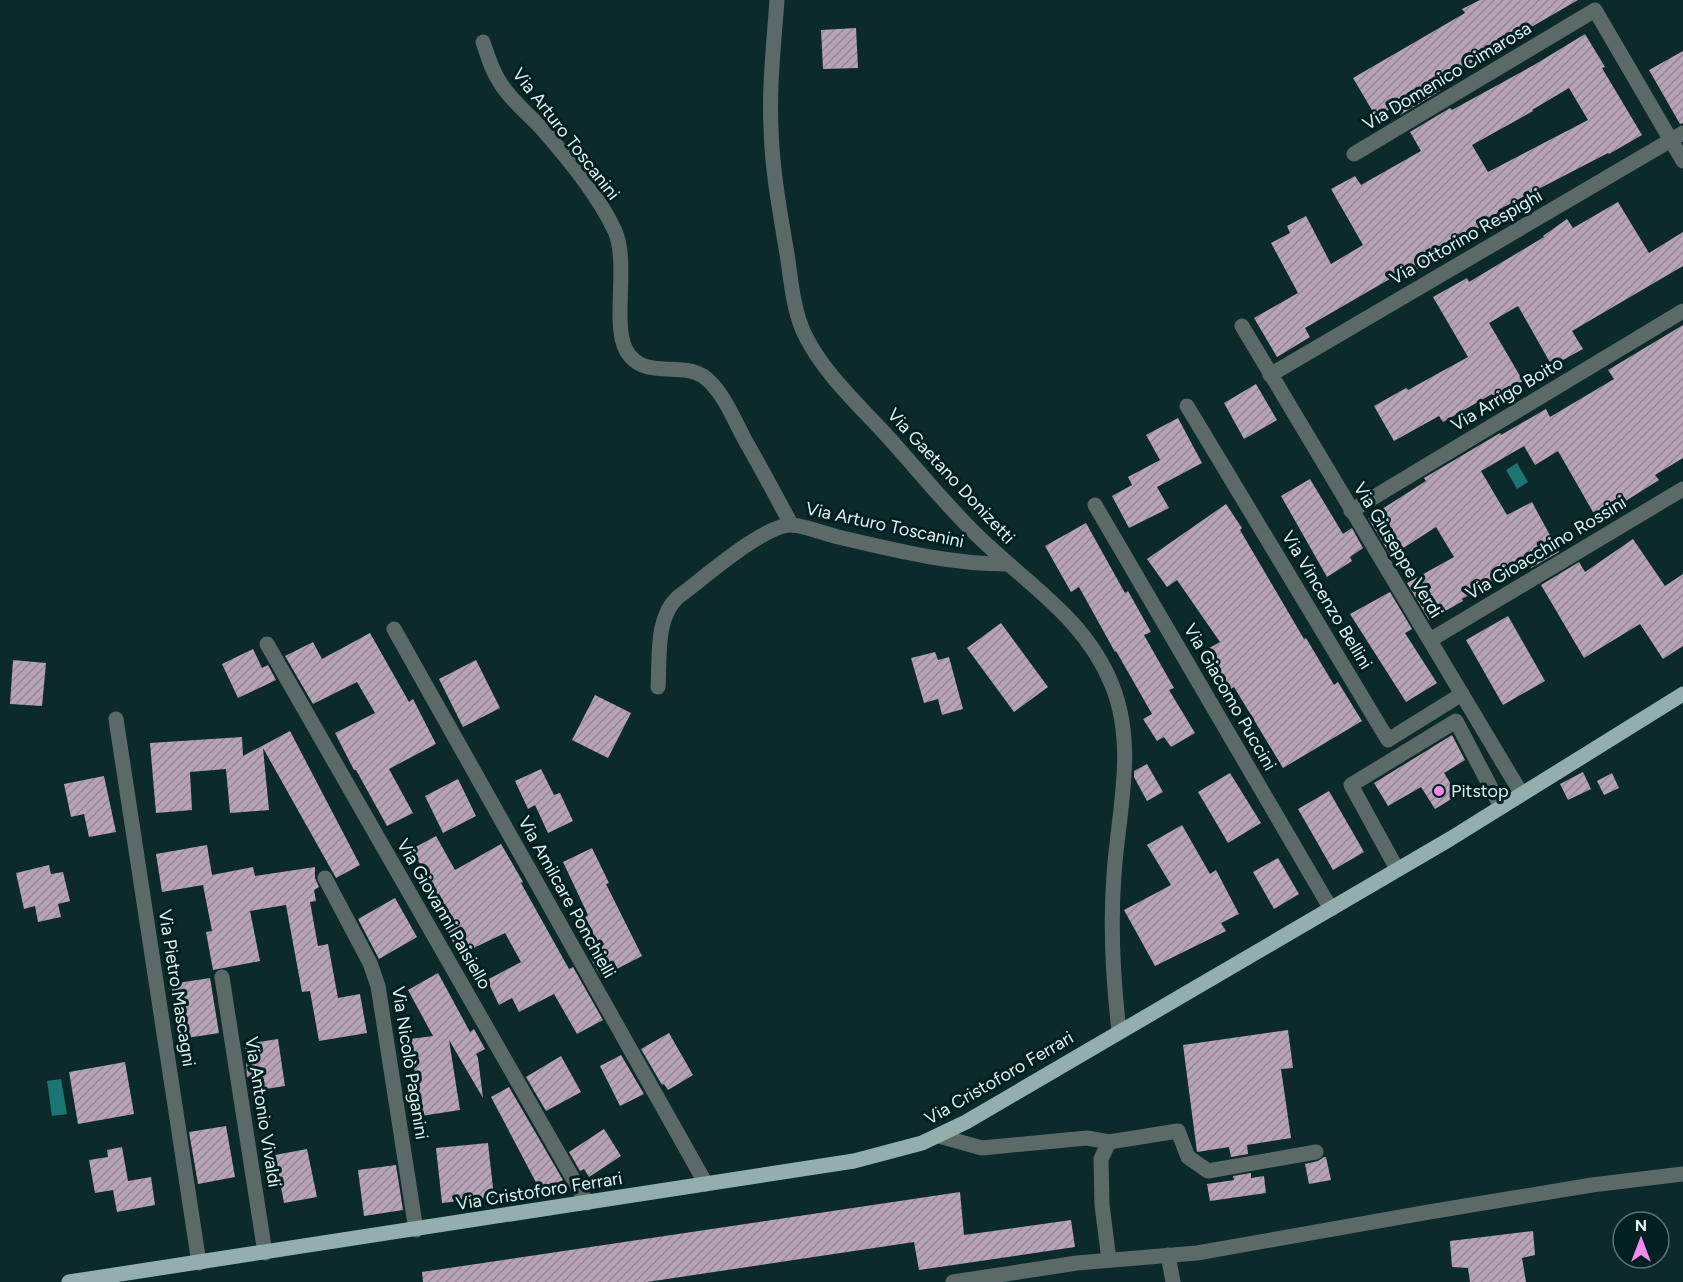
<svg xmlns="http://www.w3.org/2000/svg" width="1683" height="1282" font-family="Figtree,sans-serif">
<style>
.water{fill:#1b7673}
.building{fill:url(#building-hatch);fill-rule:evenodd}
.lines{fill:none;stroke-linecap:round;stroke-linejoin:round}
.minor{stroke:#5c6969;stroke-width:15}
.major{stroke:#93afad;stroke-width:15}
.poi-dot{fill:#f38af1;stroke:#02201f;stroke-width:2}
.labels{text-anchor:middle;stroke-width:6;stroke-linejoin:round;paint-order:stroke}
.street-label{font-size:18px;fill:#e0f1f0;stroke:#02201f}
.poi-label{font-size:18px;fill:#e0f1f0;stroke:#02201f;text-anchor:start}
</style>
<defs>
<pattern id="building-hatch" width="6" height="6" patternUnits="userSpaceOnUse" patternTransform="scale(1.5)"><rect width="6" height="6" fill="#b7a2b6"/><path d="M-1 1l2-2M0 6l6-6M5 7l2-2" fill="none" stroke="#948795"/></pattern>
</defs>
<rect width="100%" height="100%" fill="#0b2a29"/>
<g class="water">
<path d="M1517 463 1528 482 1517 489 1506 470Z"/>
<path d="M61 1079 67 1114 52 1116 47 1081Z"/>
</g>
<g class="building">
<path d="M1480 0H1578L1516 36 1517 38 1435 83 1440 91 1400 115 1394 107 1376 117 1353 78 1465 13 1462 9Z"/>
<path d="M856 28 858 68 823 69 821 30Z"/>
<path d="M1585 34 1605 67 1602 68 1642 135 1609 154 1608 153 1498 210 1500 214 1451 246 1453 248 1417 269 1414 265 1305 328 1310 337 1277 357 1254 318 1298 293 1271 243 1290 233 1287 226 1306 216 1331 264 1363 245 1331 189 1355 176 1361 185 1421 151 1410 132 1450 108 1452 110 1534 65ZM1569 88 1588 120 1488 172 1472 145 1533 111 1532 110Z"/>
<path d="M1683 51V123L1680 124 1649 70Z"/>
<path d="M1618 202 1649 253 1683 232V266L1572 331 1583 349 1552 366 1518 306 1489 323 1523 381 1494 397 1492 394 1443 422 1439 416 1394 441 1374 406 1406 388 1408 390 1468 357 1433 297 1467 278 1469 282 1544 237 1543 236 1567 219 1573 228Z"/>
<path d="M1683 325V458L1655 475 1659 480 1597 519 1558 451 1535 465 1524 446 1481 471 1507 515 1532 502 1559 552 1531 568 1526 560 1462 599 1463 601 1429 620 1407 583 1454 557 1436 527 1391 556 1368 518 1426 481 1424 478 1500 433 1501 435 1546 409 1550 417 1614 379 1608 370Z"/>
<path d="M1256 384 1277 420 1244 439 1224 403Z"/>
<path d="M1178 418 1202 463 1157 487 1169 508 1129 528 1112 496 1132 485 1128 477 1160 460 1146 435Z"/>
<path d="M1310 479 1343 534 1352 528 1363 548 1350 557 1352 561 1327 577 1281 496Z"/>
<path d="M1226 504 1242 528 1240 530 1304 639 1306 638 1334 685 1338 682 1362 721 1283 768 1234 687 1227 691 1204 651 1220 642 1177 580 1167 587 1147 559Z"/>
<path d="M1086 523 1125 593 1128 591 1151 632 1144 635 1174 688 1169 690 1195 733 1171 747 1164 737 1157 741 1143 719 1152 714 1116 651 1115 652 1079 587 1071 592 1045 546Z"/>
<path d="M1633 539 1665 586 1683 574V646L1663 659 1640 624 1584 658 1541 585 1579 562 1585 572Z"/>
<path d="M1390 592 1412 629 1405 633 1437 683 1406 702 1350 614Z"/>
<path d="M1508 616 1545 681 1503 705 1466 640Z"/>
<path d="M1001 623 1048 687 1014 712 967 648Z"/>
<path d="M370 633 409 702 413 699 436 744 389 769 413 813 387 826 356 770H354L335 733 375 713 357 682 313 704 285 656 313 642 322 659Z"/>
<path d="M253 649 262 668 268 665 276 680 238 698 222 664Z"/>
<path d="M935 652 938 660 949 657 963 709 942 715 938 699 924 703 911 658Z"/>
<path d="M13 660 46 663 42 706 10 704Z"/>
<path d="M476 660 500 708 463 727 439 679Z"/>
<path d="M595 695 631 713 608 758 572 740Z"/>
<path d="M290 731 360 865 336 878 263 748 269 810 230 813 226 769 190 772 192 810 156 813 150 743 242 737 243 756Z"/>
<path d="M1452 735 1465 760 1444 773 1458 795 1435 809 1421 787 1388 806 1374 783Z"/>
<path d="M1147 764 1163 792 1147 801 1134 777V771Z"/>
<path d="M541 769 554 795 560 793 573 821 548 833 535 805 528 809 515 781Z"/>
<path d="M1583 772 1591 789 1568 800 1560 784Z"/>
<path d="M1230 773 1261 823 1228 843 1198 792Z"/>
<path d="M1612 773 1619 788 1604 795 1597 781Z"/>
<path d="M104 776 116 832 89 837 84 814 71 817 64 784Z"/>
<path d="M458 779 476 816 443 833 425 796Z"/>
<path d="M1329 791 1364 852 1333 870 1298 809Z"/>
<path d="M1182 825 1210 874 1216 870 1239 914 1221 923 1226 931 1155 966 1124 910 1171 885 1147 845Z"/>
<path d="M436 836 455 870 501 844 523 882 521 883 569 969 573 967 603 1020 577 1034 554 994 519 1012 512 998 499 1005 487 980 521 962 505 933 459 955 438 910 443 908 412 849Z"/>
<path d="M207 845 212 875 253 867 255 876 315 867V878L319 887 314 890 316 901 310 902 318 946 328 944 338 998 360 994 367 1033 319 1041 310 991 302 992 286 905 250 911 260 961 213 970 206 932 212 931 203 885 162 892 156 854Z"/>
<path d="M592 848 609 883 606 884 642 956 601 977 590 957 602 951 585 917 588 915 563 862Z"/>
<path d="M1278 858 1299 894 1274 909 1253 872Z"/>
<path d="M49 865 51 874 63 872 70 901 58 904 61 917 38 922 35 906 24 909 16 873Z"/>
<path d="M395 898 417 937 379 959 358 919Z"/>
<path d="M438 973 470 1032 474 1029 485 1049 476 1054 478 1058 483 1098 449 1040 460 1110 421 1116 410 1039 433 1036 408 990Z"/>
<path d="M210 978 219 1033 180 1039 171 984Z"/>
<path d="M1288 1030 1293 1068 1281 1069 1291 1138 1247 1145 1248 1154 1231 1157 1229 1147 1197 1152 1183 1045Z"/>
<path d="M669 1033 693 1075 668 1090 664 1084 662 1085 641 1049Z"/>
<path d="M278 1039 285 1086 253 1091 251 1076 247 1077 245 1044Z"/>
<path d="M621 1055 644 1094 620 1106 600 1066Z"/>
<path d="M561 1056 581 1092 546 1111 526 1077Z"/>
<path d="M125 1062 134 1114 78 1124 69 1072Z"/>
<path d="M509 1087 563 1180 541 1192 491 1097Z"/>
<path d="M226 1126 235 1177 198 1184 189 1132Z"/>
<path d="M604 1129 621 1156 589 1177 584 1169 580 1171 569 1152Z"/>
<path d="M488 1143 494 1197 442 1203 436 1148Z"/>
<path d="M122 1147 128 1181 151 1177 155 1205 117 1212 113 1190 95 1193 89 1160 108 1157 107 1150Z"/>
<path d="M307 1149 317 1197 284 1203 275 1155Z"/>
<path d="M1324 1157H1326L1331 1180 1309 1184 1305 1164 1318 1161Z"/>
<path d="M396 1165 403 1210 364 1216 358 1170Z"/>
<path d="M1251 1173V1178L1264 1176 1266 1193 1210 1201 1207 1184 1234 1180 1233 1176Z"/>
<path d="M960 1192 964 1235 1071 1220 1075 1247 919 1270 914 1242 647 1282H423L422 1272Z"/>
<path d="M1533 1231 1535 1255 1522 1258 1526 1282H1470L1468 1268 1452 1267 1450 1241Z"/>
</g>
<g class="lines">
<g class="minor">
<path d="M777 0C774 42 769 85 771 128 772 170 780 212 787 254 791 280 793 309 804 333 823 373 859 405 888 437 919 471 948 508 982 540 1030 586 1086 620 1112 685 1137 747 1118 812 1114 875 1110 927 1113 979 1119 1031"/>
<path d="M483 42C488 57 492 71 501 84 512 102 530 115 544 131 570 161 598 195 615 231 630 266 609 333 630 356 648 378 681 362 703 376 723 390 734 420 745 440 761 468 776 496 791 524"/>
<path d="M1354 154 1595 10 1683 161"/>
<path d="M1242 326 1521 793"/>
<path d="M1270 375 1683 133"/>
<path d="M1187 406 1388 740 1462 694"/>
<path d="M1095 505 1331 909"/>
<path d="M1351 511 1683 311"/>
<path d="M394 629 706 1184"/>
<path d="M1430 640 1683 489"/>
<path d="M267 644 587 1203"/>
<path d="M658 687C660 658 655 618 678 597 704 578 760 528 789 525 801 524 825 534 838 537 894 550 949 564 1007 564"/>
<path d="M116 719 199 1263"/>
<path d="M1397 869 1351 785 1456 721 1501 807"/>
<path d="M325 878 370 963 378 986 416 1230"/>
<path d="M222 977 265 1253"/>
<path d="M939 1136 982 1148 1087 1138 1109 1142"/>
<path d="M1168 1255 1173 1282"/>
<path d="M1109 1260 1102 1205 1101 1159 1109 1142 1178 1131 1188 1157 1208 1171 1316 1152"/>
<path d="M953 1282 1077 1263 1197 1253 1429 1212 1592 1185 1683 1174"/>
</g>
<path class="major" d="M69 1282 854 1161 922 1143 966 1122 1450 839 1683 694"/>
</g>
<circle class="poi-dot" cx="1439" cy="791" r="6"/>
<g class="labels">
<g class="street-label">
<text transform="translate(1447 76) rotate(-31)" y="6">Via Domenico Cimarosa</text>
<text transform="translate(566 134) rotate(52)" y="6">Via Arturo Toscanini</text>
<text transform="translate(1466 237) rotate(-30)" y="6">Via Ottorino Respighi</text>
<text transform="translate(1507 394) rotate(-31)" y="6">Via Arrigo Boito</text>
<text transform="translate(951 476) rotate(47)" y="6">Via Gaetano Donizetti</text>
<text transform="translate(885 525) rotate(12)" y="6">Via Arturo Toscanini</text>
<text transform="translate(1546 548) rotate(-31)" y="6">Via Gioacchino Rossini</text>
<text transform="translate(1398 550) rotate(59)" y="6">Via Giuseppe Verdi</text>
<text transform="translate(1327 600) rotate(59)" y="6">Via Vincenzo Bellini</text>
<text transform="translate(1230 697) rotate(60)" y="6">Via Giacomo Puccini</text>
<text transform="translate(567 897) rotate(61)" y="6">Via Amilcare Ponchielli</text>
<text transform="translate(444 914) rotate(60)" y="6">Via Giovanni Paisiello</text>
<text transform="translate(177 988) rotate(81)" y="6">Via Pietro Mascagni</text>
<text transform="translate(410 1063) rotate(81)" y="6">Via Nicolò Paganini</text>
<text transform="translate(999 1078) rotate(-30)" y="6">Via Cristoforo Ferrari</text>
<text transform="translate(263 1112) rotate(81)" y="6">Via Antonio Vivaldi</text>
<text transform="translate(539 1191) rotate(-9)" y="6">Via Cristoforo Ferrari</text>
</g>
<g class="poi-label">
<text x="1451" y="797">Pitstop</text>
</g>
</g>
<g transform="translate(1641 1240)"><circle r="28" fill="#02201f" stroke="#5b7473" stroke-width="1.5"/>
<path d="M0-4.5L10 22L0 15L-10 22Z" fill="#f38af1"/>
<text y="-9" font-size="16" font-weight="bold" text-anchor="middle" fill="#e0f1f0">N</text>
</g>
</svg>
